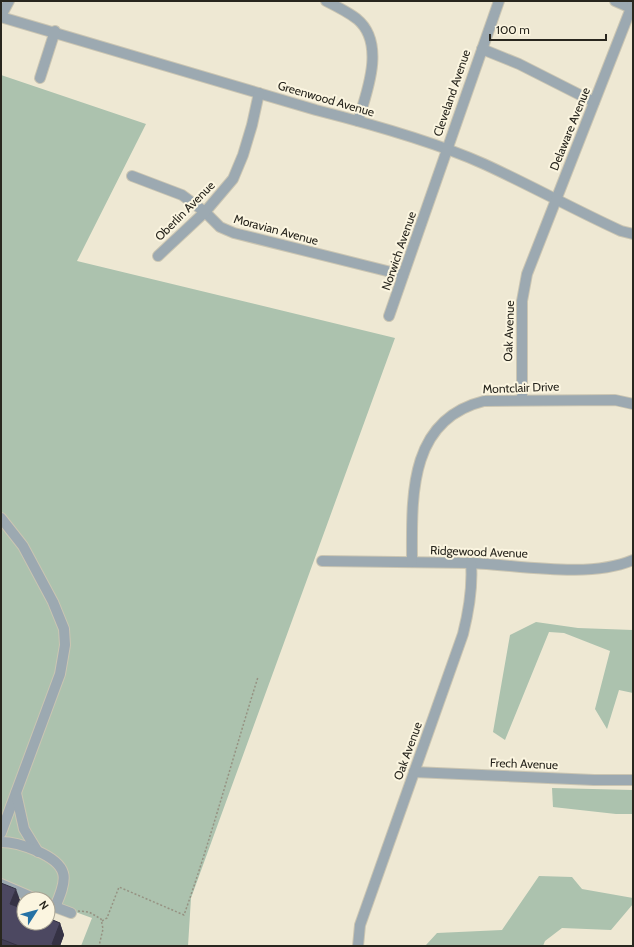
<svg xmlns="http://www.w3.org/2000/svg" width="634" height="947" font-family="Cabin,sans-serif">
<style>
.green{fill:#acc2ae}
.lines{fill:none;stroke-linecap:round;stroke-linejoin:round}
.minor-casing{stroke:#cac5b2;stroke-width:12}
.path{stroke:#969282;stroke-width:1.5;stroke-dasharray:2 2;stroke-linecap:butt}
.minor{stroke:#9ca9b1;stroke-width:10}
.wall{fill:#413e53}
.shaded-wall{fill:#353244}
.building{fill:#4c4861;stroke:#353244}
.labels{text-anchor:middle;stroke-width:4;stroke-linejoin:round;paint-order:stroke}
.street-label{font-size:12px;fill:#28261e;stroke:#fbf5e0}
</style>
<rect width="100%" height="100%" fill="#eee8d3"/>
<g class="green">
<path d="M1 75 146 124 77 261 395 338 191 898 188 946H81L92 918 48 902V899H40L1 884Z"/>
<path d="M536 622 578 628 633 630V693L619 690 607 729 595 709 610 651 564 633 549 632 505 740 493 732 510 635Z"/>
<path d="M552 788 633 790V814H616L553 807Z"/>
<path d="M539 876 572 877 582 889 633 898V904L611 930 562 928 545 941 543 946 426 945 437 933 502 930Z"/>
</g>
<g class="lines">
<defs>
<g id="minor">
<path d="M326 1C336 6 348 12 357 19 386 43 367 92 358 121"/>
<path d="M615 1 631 8"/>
<path d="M1 16 9 1"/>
<path d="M1 17 316 110C371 124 433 141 484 164 530 185 575 210 621 231L633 234"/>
<path d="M482 49 519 64 594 102"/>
<path d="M40 78 55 31"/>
<path d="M132 176 182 195 205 212 220 227 234 233 403 275"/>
<path d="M158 256 205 212 233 179 243 155 252 125 259 93"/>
<path d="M389 316 499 1"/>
<path d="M522 399V301L527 274 633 3"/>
<path d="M1 518 23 546 53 602 64 629 65 645 60 674 1 833"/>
<path d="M322 561C372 562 421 562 471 563 520 565 588 579 633 560"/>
<path d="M412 562C412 499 407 420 484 401L615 400 633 404"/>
<path d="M414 772 594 780H633"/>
<path d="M16 793 24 829 38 852"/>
<path d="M1 842C18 842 58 855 63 873 66 882 59 898 55 907L48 904"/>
<path d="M1 884 36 899"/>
<path d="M55 907 71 913"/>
<path d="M358 946 360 925 463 634C469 610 473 588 471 563"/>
</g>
</defs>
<use href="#minor" class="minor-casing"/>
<g class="path">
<path d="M78 911 89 912 101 919 103 929 99 946"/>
<path d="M102 921 107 918 119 887 184 915C212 836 233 756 258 677"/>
</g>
<use href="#minor" class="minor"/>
</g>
<path class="wall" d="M1 883 20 900 18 907 60 923 64 935 60 946H1Z"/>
<g class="shaded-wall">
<path d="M16 889 20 900 14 915 10 904Z"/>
<path d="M60 923 64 935 60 946H53L52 944Z"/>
</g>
<path class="building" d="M1 883 16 889 10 904 24 909V923H48V918L60 923 52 944 57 946H19L1 939Z"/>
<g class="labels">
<g class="street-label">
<text transform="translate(452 93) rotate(-71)" y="4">Cleveland Avenue</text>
<text transform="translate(326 99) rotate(16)" y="4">Greenwood Avenue</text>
<text transform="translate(570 129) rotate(-68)" y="4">Delaware Avenue</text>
<text transform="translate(185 211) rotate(-45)" y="4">Oberlin Avenue</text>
<text transform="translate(276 230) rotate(15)" y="4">Moravian Avenue</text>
<text transform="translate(399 251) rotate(-71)" y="4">Norwich Avenue</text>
<text transform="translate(509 331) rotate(-88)" y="4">Oak Avenue</text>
<text transform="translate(521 388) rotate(-2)" y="4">Montclair Drive</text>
<text transform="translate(479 552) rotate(2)" y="4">Ridgewood Avenue</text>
<text transform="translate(408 751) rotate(-70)" y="4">Oak Avenue</text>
<text transform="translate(524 764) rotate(2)" y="4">Frech Avenue</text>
</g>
</g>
<rect width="634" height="947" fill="none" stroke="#28261e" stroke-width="4"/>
<g transform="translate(36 911) rotate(54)"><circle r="19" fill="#fbf5e0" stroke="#a7a292"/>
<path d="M0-3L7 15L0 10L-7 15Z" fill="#2672a5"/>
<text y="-6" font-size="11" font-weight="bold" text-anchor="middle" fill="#28261e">N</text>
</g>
<path d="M490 34v6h116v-6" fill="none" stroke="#28261e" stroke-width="2"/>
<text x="496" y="34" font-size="12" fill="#28261e" stroke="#fbf5e0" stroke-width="3" paint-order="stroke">100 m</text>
</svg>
